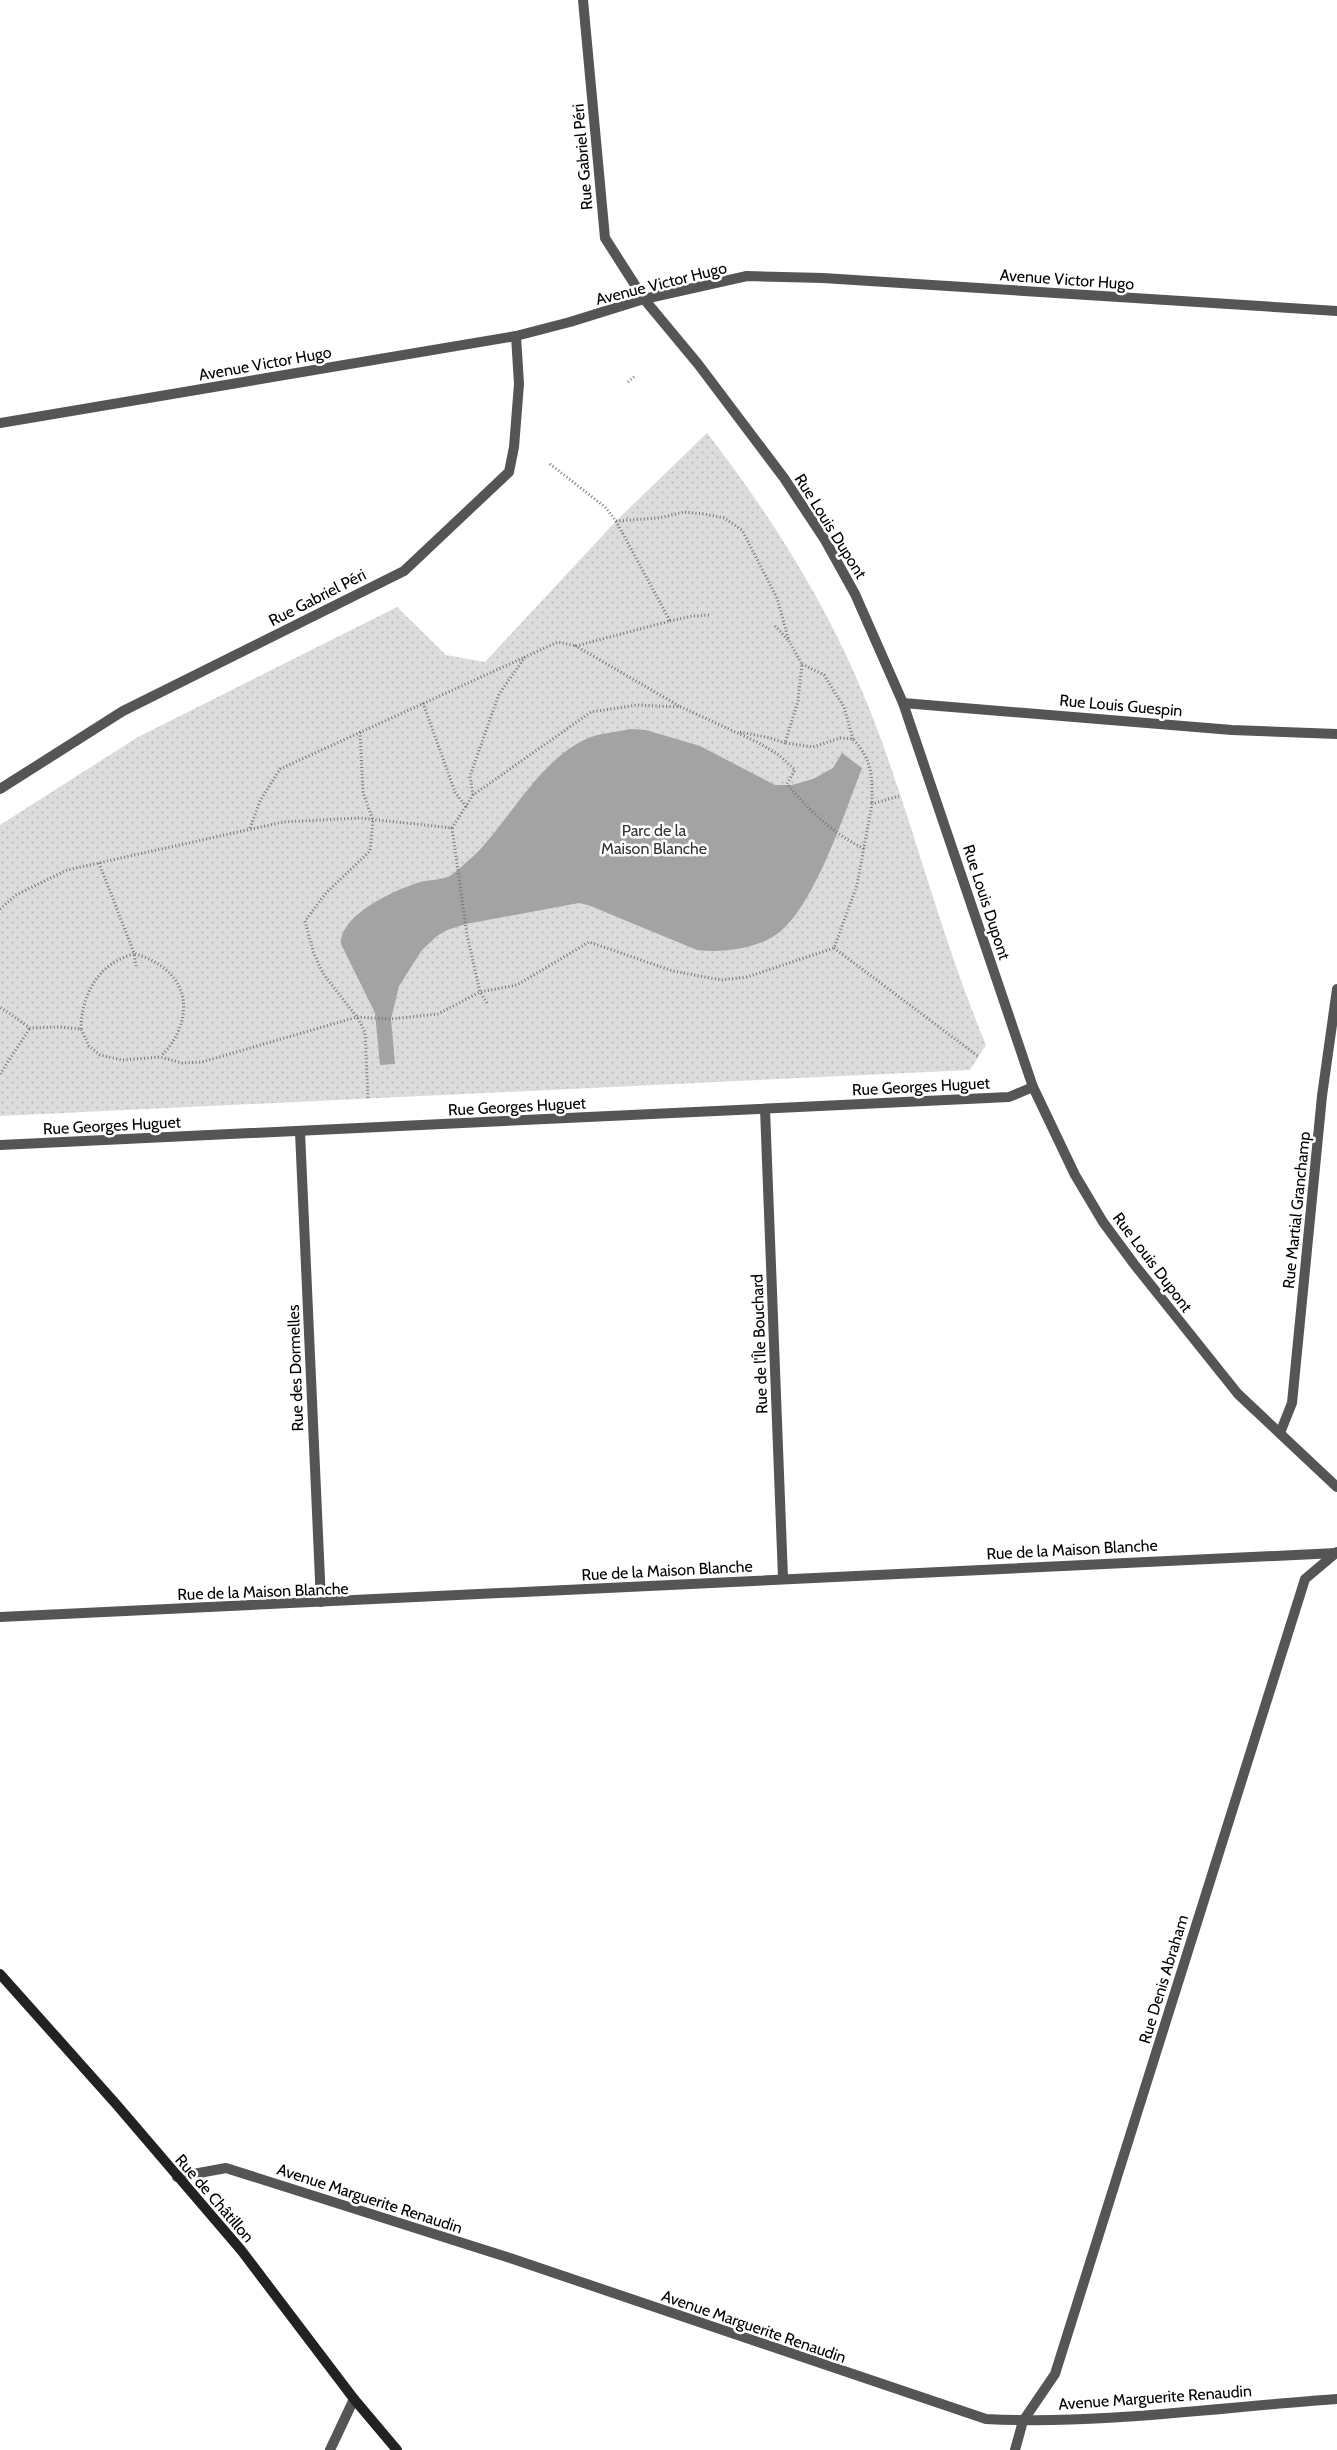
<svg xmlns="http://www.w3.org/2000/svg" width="1337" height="2450" font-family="Cabin,sans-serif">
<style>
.park{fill:url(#park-dots)}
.water{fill:#a3a3a3}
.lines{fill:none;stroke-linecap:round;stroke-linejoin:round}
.path{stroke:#777;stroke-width:3;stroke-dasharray:1 2.5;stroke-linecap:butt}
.pedestrian{stroke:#555;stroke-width:10}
.minor{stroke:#555;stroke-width:10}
.tertiary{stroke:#555;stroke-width:10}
.secondary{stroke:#222;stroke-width:10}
.labels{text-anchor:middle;stroke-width:5;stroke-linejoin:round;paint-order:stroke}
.street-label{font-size:16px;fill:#000;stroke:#fff}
.park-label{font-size:16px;fill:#333;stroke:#fff}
</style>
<defs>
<pattern id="park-dots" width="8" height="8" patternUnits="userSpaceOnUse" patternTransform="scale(1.25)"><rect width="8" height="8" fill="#dcdcdc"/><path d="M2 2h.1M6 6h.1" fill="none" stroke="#bbb" stroke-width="1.8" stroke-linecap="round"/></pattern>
</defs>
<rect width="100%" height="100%" fill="#fff"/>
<path class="park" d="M707 433C776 522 835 617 875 723 915 829 942 940 986 1045L970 1070 0 1116V825L138 737 397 607 446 655 485 662 616 521Z"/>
<path class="water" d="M631 729 646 730 700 746 775 785H792L813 779 833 768 842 753 862 768C845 812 816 901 781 931 759 949 725 953 697 950L588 905 579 903 466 924 447 930 437 936 422 950 399 986 391 1019 395 1064 380 1065 375 1013 341 944C340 915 393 891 417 883 428 879 444 881 453 874 466 863 479 852 489 839 518 805 544 759 586 739 599 733 617 732 631 729Z"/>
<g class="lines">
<g class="path">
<path d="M628 382 635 376"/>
<path d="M550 464 605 507 616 521 659 518 684 512 704 514 724 518 742 530 777 598 789 641 802 664 798 701 785 743 813 747 840 738 853 739C873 761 872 776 872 804"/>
<path d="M616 521 670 621 576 646 679 706"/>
<path d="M670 621 692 616 711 615"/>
<path d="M775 626 789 641"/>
<path d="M802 664 824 675 844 707 853 739"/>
<path d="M423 703 455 792 467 808"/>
<path d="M360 732 363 793 373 820 370 851 326 893 305 921 314 954 324 975 357 1017 365 1032 368 1099"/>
<path d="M740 732 770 738 785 743"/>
<path d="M473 795 470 776 499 694 525 657 558 642 576 646"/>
<path d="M250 828 260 801 280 769 525 657"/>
<path d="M452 828 473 795 591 712 637 705 681 707 757 742 779 755 795 770 787 784C809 810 834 835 865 849"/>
<path d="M99 863 134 953C144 957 156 961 165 969 195 993 185 1033 161 1056"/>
<path d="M0 909 16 895 67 870 283 822 360 818 452 828 467 935 480 992 438 1014 391 1019 357 1017 202 1062 182 1063 160 1057 122 1060 100 1055 89 1046 81 1029 60 1027 30 1028 0 1007"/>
<path d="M834 948 979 1057"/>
<path d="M487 1003 480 992 517 985 589 942 673 971 721 980 747 977 834 948 857 885 872 804 899 796"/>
<path d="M81 1029C81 1005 90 981 109 966 116 960 126 957 134 953L136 966"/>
<path d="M0 1074 30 1028"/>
</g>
<path class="pedestrian" d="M330 2450 354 2399"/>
<g class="minor">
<path d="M644 299 698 364 784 478 825 540 855 594 903 703 1033 1087 1075 1175 1103 1222 1134 1264 1238 1394 1337 1487"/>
<path d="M903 703 1232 730 1337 734"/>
<path d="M0 789 123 711 404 571 509 472 514 447 519 384 516 336"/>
<path d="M765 1109 783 1578"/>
<path d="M300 1132 321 1602"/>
<path d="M0 1145 1009 1097 1033 1087"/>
<path d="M1280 1433 1292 1403 1322 1096 1337 989"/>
<path d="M0 1617 1336 1553"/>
<path d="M177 2177 226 2168 513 2259 986 2419C1100 2425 1222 2407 1337 2399"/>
<path d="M1015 2450 1023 2421 1055 2374 1305 1579 1337 1552"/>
</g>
<g class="tertiary">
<path d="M583 0 605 238 644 299"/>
<path d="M0 423 516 336 570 322 644 299 747 276 823 278 1337 311"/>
</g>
<path class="secondary" d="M0 1974 116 2104 241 2250 354 2399 397 2450"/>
</g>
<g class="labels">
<g class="street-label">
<text transform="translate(582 157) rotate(-95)" y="6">Rue Gabriel Péri</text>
<text transform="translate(1067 279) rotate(4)" y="6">Avenue Victor Hugo</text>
<text transform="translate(661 283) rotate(-14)" y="6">Avenue Victor Hugo</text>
<text transform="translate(265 363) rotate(-10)" y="6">Avenue Victor Hugo</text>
<text transform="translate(831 526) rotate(58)" y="6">Rue Louis Dupont</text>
<text transform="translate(317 597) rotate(-27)" y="6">Rue Gabriel Péri</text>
<text transform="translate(1121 705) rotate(5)" y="6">Rue Louis Guespin</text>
<text transform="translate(987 902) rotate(72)" y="6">Rue Louis Dupont</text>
<text transform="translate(921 1086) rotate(-3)" y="6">Rue Georges Huguet</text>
<text transform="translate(517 1106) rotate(-3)" y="6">Rue Georges Huguet</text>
<text transform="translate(112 1125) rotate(-3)" y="6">Rue Georges Huguet</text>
<text transform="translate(1296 1210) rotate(-84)" y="6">Rue Martial Granchamp</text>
<text transform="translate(1153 1262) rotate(53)" y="6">Rue Louis Dupont</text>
<text transform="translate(759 1344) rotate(-92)" y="6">Rue de l'Île Bouchard</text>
<text transform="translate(295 1368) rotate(-92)" y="6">Rue des Dormelles</text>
<text transform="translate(1072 1549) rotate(-3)" y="6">Rue de la Maison Blanche</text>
<text transform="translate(667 1570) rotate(-3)" y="6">Rue de la Maison Blanche</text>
<text transform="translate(263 1591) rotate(-2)" y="6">Rue de la Maison Blanche</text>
<text transform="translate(1163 1979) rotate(-73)" y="6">Rue Denis Abraham</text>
<text transform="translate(215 2198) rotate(49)" y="6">Rue de Châtillon</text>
<text transform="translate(370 2198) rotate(18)" y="6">Avenue Marguerite Renaudin</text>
<text transform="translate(754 2326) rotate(19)" y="6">Avenue Marguerite Renaudin</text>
<text transform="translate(1155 2397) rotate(-4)" y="6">Avenue Marguerite Renaudin</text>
</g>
<g class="park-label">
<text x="654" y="836">Parc de la<tspan x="654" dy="18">Maison Blanche</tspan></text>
</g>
</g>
</svg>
